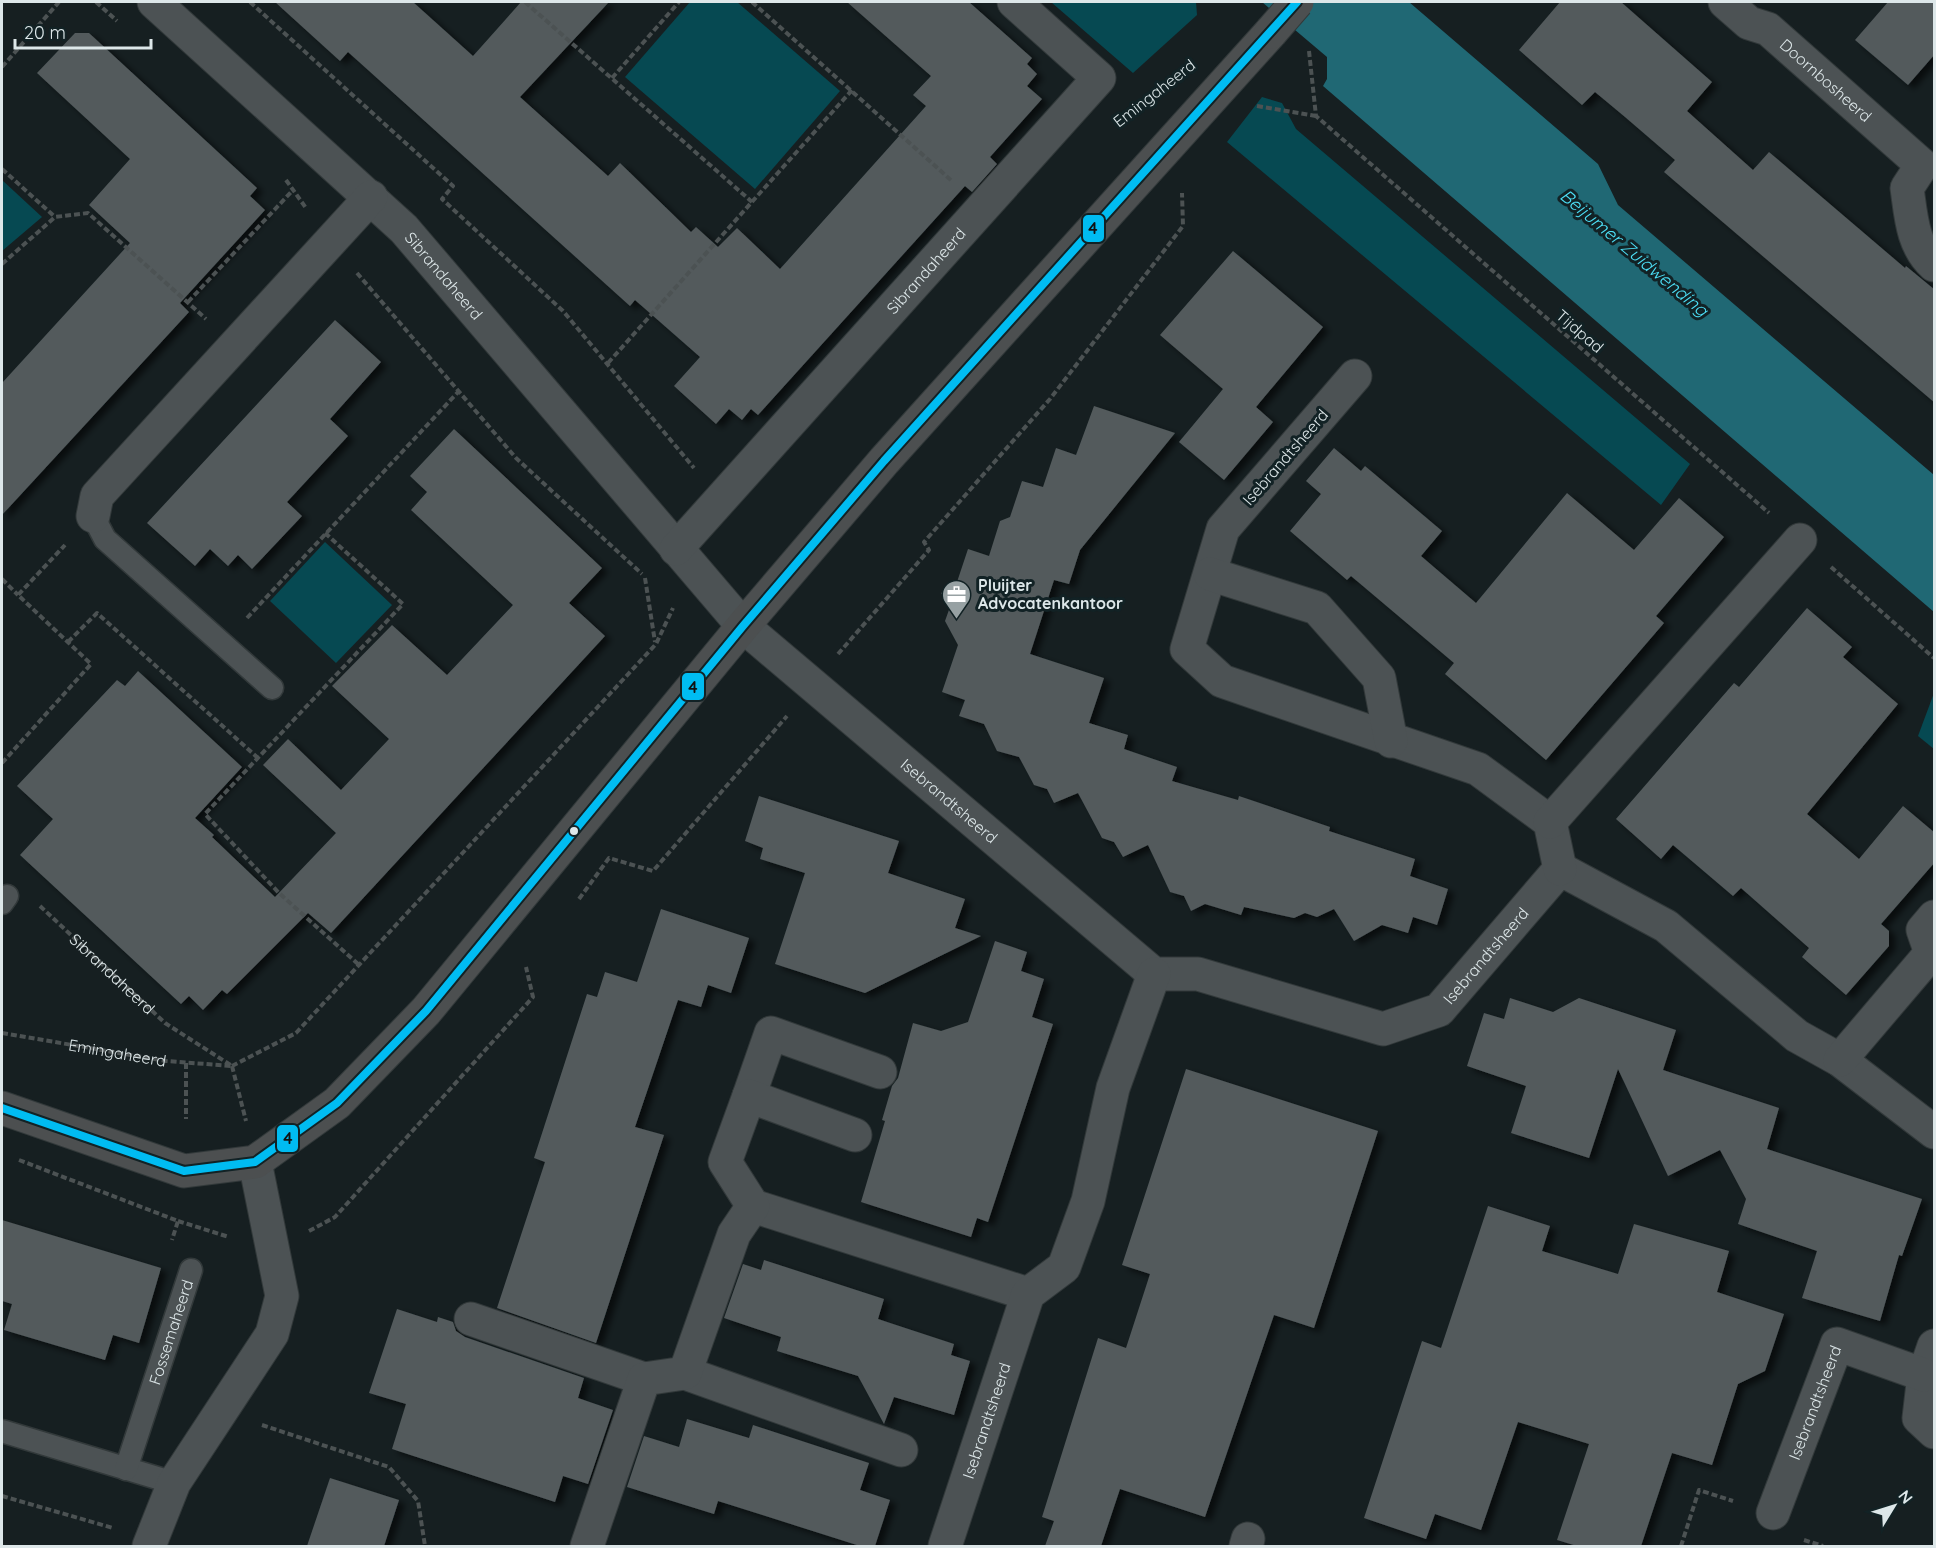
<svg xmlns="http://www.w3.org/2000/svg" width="1936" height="1548" font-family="Quicksand,sans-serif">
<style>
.green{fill:#064952}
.water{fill:#206874}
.building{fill:#525a5c;filter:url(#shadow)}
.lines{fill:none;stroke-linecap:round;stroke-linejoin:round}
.lane-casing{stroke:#32393a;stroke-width:25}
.street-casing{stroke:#32393a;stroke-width:35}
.secondary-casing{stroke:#32393a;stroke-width:35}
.path{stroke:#4c5253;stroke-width:4;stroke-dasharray:6 3;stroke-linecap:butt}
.lane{stroke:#4c5254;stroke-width:22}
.street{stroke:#4c5254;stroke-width:33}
.secondary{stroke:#4c4f50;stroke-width:33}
.secondary-bridge-casing{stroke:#32393a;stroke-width:35;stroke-linecap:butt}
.secondary-bridge{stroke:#4c4f50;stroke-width:33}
.bus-1-casing{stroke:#122225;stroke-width:12}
.bus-1{stroke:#00bcf2;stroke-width:8}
.bus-dot{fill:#dde7e9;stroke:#122225;stroke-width:2}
.labels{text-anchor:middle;stroke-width:6;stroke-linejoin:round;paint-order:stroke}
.street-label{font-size:16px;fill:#dde7e9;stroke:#122225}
.poi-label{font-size:16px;font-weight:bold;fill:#dde7e9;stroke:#122225;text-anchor:start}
.water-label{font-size:18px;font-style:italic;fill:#4cdef5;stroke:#122225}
.line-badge{stroke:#122225;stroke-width:2}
.pale-badge-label{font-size:16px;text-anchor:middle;font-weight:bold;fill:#111}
</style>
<defs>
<filter id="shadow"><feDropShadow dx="6" dy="4" stdDeviation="3" flood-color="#0009"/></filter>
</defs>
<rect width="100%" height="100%" fill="#161f21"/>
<g class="green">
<path d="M690 2H737L840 91 755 189 625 77Z"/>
<path d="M1051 2H1196L1197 15 1133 73Z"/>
<path d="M1262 97 1282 103 1296 129 1690 464 1661 505 1227 142Z"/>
<path d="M2 180 42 217 2 251Z"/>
<path d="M325 542 392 605 336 663 270 601Z"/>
<path d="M1934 693V749L1918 736Z"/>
</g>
<path class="water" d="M1262 2H1409L1598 164 1618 205 1934 475V612L1323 86 1327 79V57Z"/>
<g class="building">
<path d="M275 2H413L473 56 521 2H609L520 97 608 176 620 163 691 232 696 227 718 247 737 228 780 269 926 106 913 95 931 76 847 2H969L1032 58 1027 64 1037 74 1027 86 1042 99 990 157 997 164 972 192 965 186 758 415 751 409 742 420 729 409 716 424 674 386 700 357 635 300 630 306 348 52 340 61Z"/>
<path d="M1560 2H1621L1712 82 1687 111 1753 170 1769 152 1905 268 1906 266 1935 290V403L1664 172 1675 160 1625 117 1595 92 1582 105 1519 50Z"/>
<path d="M1888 2H1935V54L1908 85 1855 40Z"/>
<path d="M75 33H89L257 188 250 196 265 210 180 303 189 312 2 515V383L130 243 89 205 130 159 37 73Z"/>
<path d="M1233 251 1323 327 1256 407 1273 422 1224 480 1179 442 1223 389 1160 335Z"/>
<path d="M335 320 381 362 330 419 348 436 287 502 302 516 252 569 238 555 228 566 210 549 195 566 147 523Z"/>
<path d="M1094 406 1175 433 1080 550 1069 584 1054 580 1030 654 1104 678 1089 723 1128 735 1124 749 1177 767 1172 781 1238 800 1239 796 1330 827 1329 831 1415 859 1410 876 1448 889 1437 925 1413 917 1408 933 1382 925 1354 941 1334 909 1317 917 1305 913 1294 918 1244 907 1241 915 1205 904 1191 911 1184 896 1170 892 1148 845 1123 857 1114 842 1102 838 1078 793 1054 803 1047 789 1034 785 1019 757 997 751 984 724 959 716 965 700 942 692 958 645 945 621 950 607 941 593 956 585 968 549 989 556 1000 521 1010 517 1022 481 1043 487 1056 448 1076 455Z"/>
<path d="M454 429 602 568 569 603 605 636 331 933 308 913 227 994 222 990 203 1010 189 996 181 1004 20 855 53 819 17 786 117 680 125 686 138 671 242 767 195 818 214 835 212 837 275 897 336 833 263 765 288 739 341 790 389 739 332 686 392 625 447 675 513 605 411 510 427 492 410 476Z"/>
<path d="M1334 448 1361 471 1365 466 1442 531 1421 556 1476 603 1567 493 1634 550 1679 498 1724 537 1656 616 1664 623 1546 760 1445 674 1454 663 1351 576 1347 580 1290 531 1321 494 1306 481Z"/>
<path d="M1807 608 1852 647 1843 657 1898 704 1807 814 1859 859 1903 806 1935 833V862L1881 924 1889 931V946L1846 995 1802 957 1809 948 1741 888 1733 896 1673 845 1661 859 1616 819 1734 683 1739 687Z"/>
<path d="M759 796 899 841 888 873 965 899 955 928 981 936 865 993 775 964 805 873 760 859 763 848 745 841Z"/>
<path d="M661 909 749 938 731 993 708 985 701 1007 678 1000 635 1127 664 1135 596 1343 497 1308 545 1162 534 1158 587 994 597 997 605 972 637 982Z"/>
<path d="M995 941 1027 952 1021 971 1044 979 1032 1017 1053 1024 988 1222 977 1218 971 1237 861 1202 885 1121 882 1120 892 1086 898 1078 913 1023 941 1031 968 1022Z"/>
<path d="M1510 998 1553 1012 1579 998 1676 1030 1663 1070 1779 1108 1767 1149 1922 1199 1902 1256 1899 1255 1880 1321 1802 1298 1817 1251 1738 1224 1746 1199 1720 1150 1668 1176 1618 1069 1589 1158 1511 1133 1526 1086 1467 1066 1484 1013 1504 1019Z"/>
<path d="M1186 1069 1378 1131 1314 1328 1274 1315 1205 1517 1120 1489 1101 1546H1045L1054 1521 1042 1517 1098 1338 1126 1348 1150 1274 1122 1265Z"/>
<path d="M1488 1206 1550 1226 1542 1251 1618 1274 1634 1224 1729 1251 1717 1292 1784 1314 1765 1371 1738 1384 1712 1465 1672 1453 1641 1546H1577L1557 1540 1589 1444 1518 1422 1481 1530 1435 1514 1426 1539 1364 1518 1422 1341 1441 1348Z"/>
<path d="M2 1220 161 1268 139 1343 113 1335 105 1360 4 1330 12 1304 2 1301Z"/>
<path d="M764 1260 884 1299 878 1319 954 1344 951 1355 970 1361 954 1415 894 1397 884 1424 858 1376 777 1351 781 1337 724 1318 743 1264 761 1270Z"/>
<path d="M397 1309 437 1322 438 1317 453 1322 456 1331 465 1337 584 1378 578 1398 613 1410 588 1484 563 1476 555 1502 392 1449 406 1404 369 1393Z"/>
<path d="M687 1419 749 1438 753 1425 869 1463 860 1490 890 1500 875 1546H860L718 1501 714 1514 627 1487 644 1436 679 1447Z"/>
<path d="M330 1478 399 1500 384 1546H307Z"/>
</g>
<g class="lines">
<defs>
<g id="lane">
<path d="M93 516 105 539 272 688"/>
<path d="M2 903 7 896"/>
<path d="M2 1431 174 1483"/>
<path id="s3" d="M126 1469 191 1270"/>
</g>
<g id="street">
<path id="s4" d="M154 2 404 229 743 626 1154 974H1198L1383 1029 1439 1010 1560 869 1666 926 1797 1036 1840 1060 1934 1132"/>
<path id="s5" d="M1725 2 1749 23 1768 29 1922 165 1907 188C1911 216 1912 245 1934 265"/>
<path d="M1355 376 1223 529 1187 649 1222 681 1478 769 1550 822 1560 869"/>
<path d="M93 516 97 496 371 197"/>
<path id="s6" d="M676 549 1099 78 1014 2"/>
<path d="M1210 574 1317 608 1379 678 1391 741"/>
<path d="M1550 822 1800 540"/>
<path d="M1840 1060 1931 953 1923 930 1934 917"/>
<path d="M749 1096 771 1033 880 1072"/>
<path d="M753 1206 1028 1294"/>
<path d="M471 1319 644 1379"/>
<path d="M1934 1346 1924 1375 1919 1418 1934 1432"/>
<path d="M685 1373 901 1450"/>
<path id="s7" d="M1773 1513 1837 1344 1924 1375"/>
<path d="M149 1546 174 1483 272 1334 282 1296 255 1162"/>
<path d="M587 1546 644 1379 685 1373 734 1234 753 1206 725 1162 749 1096 855 1135"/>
<path id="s8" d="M945 1546 1028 1294 1064 1267 1088 1201 1113 1088 1154 974"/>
<path d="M1246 1546 1248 1539"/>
</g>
<path id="secondary" d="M2 1108 184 1171 255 1162 337 1103 426 1011 743 626 884 461 1271 32"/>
</defs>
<use href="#lane" class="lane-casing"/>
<use href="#street" class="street-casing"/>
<use href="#secondary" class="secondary-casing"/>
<g class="path">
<path d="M96 2 117 21"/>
<path d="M250 2 453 186 442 199 563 311 694 468"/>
<path d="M525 2 752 202"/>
<path d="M752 2 953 182"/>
<path d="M1309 51 1316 116 1769 513"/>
<path d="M2 67 59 2"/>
<path d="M612 78 679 2"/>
<path d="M1257 106 1316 116"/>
<path d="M1122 117 1166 83"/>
<path d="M2 169 55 217"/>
<path d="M286 180 306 208"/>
<path d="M2 264 55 217 88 213 206 319"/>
<path d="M357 273 516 458 642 574"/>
<path d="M188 302 293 190"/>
<path d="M608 363 852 90"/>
<path d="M325 533 403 604 205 814 279 893 358 964"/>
<path d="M1831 567 1934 658"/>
<path d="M645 578 655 642"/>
<path d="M2 579 18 595"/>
<path d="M247 618 459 391"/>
<path d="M68 642 97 613 258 758"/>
<path d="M838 654 929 550 924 542 1050 399 1183 226 1182 193"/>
<path d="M2 763 91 664 18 595 65 545"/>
<path d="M579 899 609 858 653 871 787 716"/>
<path id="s1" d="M40 906 165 1023 232 1066"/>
<path id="s2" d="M2 1033 166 1061 232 1066"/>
<path d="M186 1063V1119"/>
<path d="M232 1066 296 1033 656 644 673 608"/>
<path d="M232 1066 246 1121"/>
<path d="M19 1160 178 1221 172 1240"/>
<path d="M178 1221 229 1237"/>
<path d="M309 1231 335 1217 533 997 526 967"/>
<path d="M262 1425 389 1467 418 1501 425 1546"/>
<path d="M2 1496 113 1528"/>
<path d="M1804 1540 1823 1546"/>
<path d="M1681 1546 1699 1490 1733 1501"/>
</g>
<use href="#lane" class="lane"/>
<use href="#street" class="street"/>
<use href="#secondary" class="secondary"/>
<defs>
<path id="secondary-bridge" d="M1271 32 1297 2"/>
</defs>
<use href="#secondary-bridge" class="secondary-bridge-casing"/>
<use href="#secondary-bridge" class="secondary-bridge"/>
<defs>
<path id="bus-1" d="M2 1108 184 1171 255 1162 337 1103 426 1011 743 626 884 461 1297 2"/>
</defs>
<use href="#bus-1" class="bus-1-casing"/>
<use href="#bus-1" class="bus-1"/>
</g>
<defs>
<symbol id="office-pin" viewBox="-11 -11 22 30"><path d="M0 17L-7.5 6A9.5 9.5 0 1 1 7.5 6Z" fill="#97a1a3" stroke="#122225"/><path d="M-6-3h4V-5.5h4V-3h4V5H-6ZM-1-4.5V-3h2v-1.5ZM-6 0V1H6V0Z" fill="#fff"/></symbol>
</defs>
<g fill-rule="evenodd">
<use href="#office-pin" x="940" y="578" width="33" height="45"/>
</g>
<circle class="bus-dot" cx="574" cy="831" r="5"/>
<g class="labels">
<g class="street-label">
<text dy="6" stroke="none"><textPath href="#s5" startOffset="129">Doornbosheerd</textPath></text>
<text transform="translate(1154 93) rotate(-38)" y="6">Emingaheerd</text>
<text dy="6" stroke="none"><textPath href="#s6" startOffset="374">Sibrandaheerd</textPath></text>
<text dy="6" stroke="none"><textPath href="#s4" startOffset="399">Sibrandaheerd</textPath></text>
<text transform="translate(1580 331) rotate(41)" y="6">Tijdpad</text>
<text transform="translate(1285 457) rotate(-49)" y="6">Isebrandtsheerd</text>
<text dy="6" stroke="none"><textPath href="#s4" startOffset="1130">Isebrandtsheerd</textPath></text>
<text dy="6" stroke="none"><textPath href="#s4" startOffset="1766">Isebrandtsheerd</textPath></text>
<text dy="6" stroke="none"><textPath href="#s1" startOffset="99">Sibrandaheerd</textPath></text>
<text dy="6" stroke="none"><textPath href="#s2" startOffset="117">Emingaheerd</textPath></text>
<text dy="6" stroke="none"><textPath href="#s3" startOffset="144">Fossemaheerd</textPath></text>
<text dy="6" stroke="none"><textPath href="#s7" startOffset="118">Isebrandtsheerd</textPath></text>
<text dy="6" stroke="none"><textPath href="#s8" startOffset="132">Isebrandtsheerd</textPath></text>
</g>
<g class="poi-label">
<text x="978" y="591">Pluijter<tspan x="978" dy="18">Advocatenkantoor</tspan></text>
</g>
<g class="water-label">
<text transform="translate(1634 253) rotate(40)" y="6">Beijumer Zuidwending</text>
</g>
</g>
<g class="line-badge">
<rect x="1082" y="214" width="23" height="29" rx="6" fill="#00bcf2"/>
<rect x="681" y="672" width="24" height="29" rx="6" fill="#00bcf2"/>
<rect x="276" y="1124" width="23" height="29" rx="6" fill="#00bcf2"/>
</g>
<g class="pale-badge-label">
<text x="1093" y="234">4</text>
<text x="693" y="693">4</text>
<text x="288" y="1144">4</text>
</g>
<rect width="1936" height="1548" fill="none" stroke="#dde7e9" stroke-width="6"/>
<g transform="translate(1894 1506) rotate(52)" stroke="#122225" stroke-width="4.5" paint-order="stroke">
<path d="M0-4.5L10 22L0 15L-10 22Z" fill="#dde7e9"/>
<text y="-9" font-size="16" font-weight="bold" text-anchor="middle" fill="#dde7e9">N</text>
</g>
<path d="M15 39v9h136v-9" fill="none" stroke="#dde7e9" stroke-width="3"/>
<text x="24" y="39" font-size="18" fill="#dde7e9" stroke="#122225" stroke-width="4.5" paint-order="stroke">20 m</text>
</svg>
